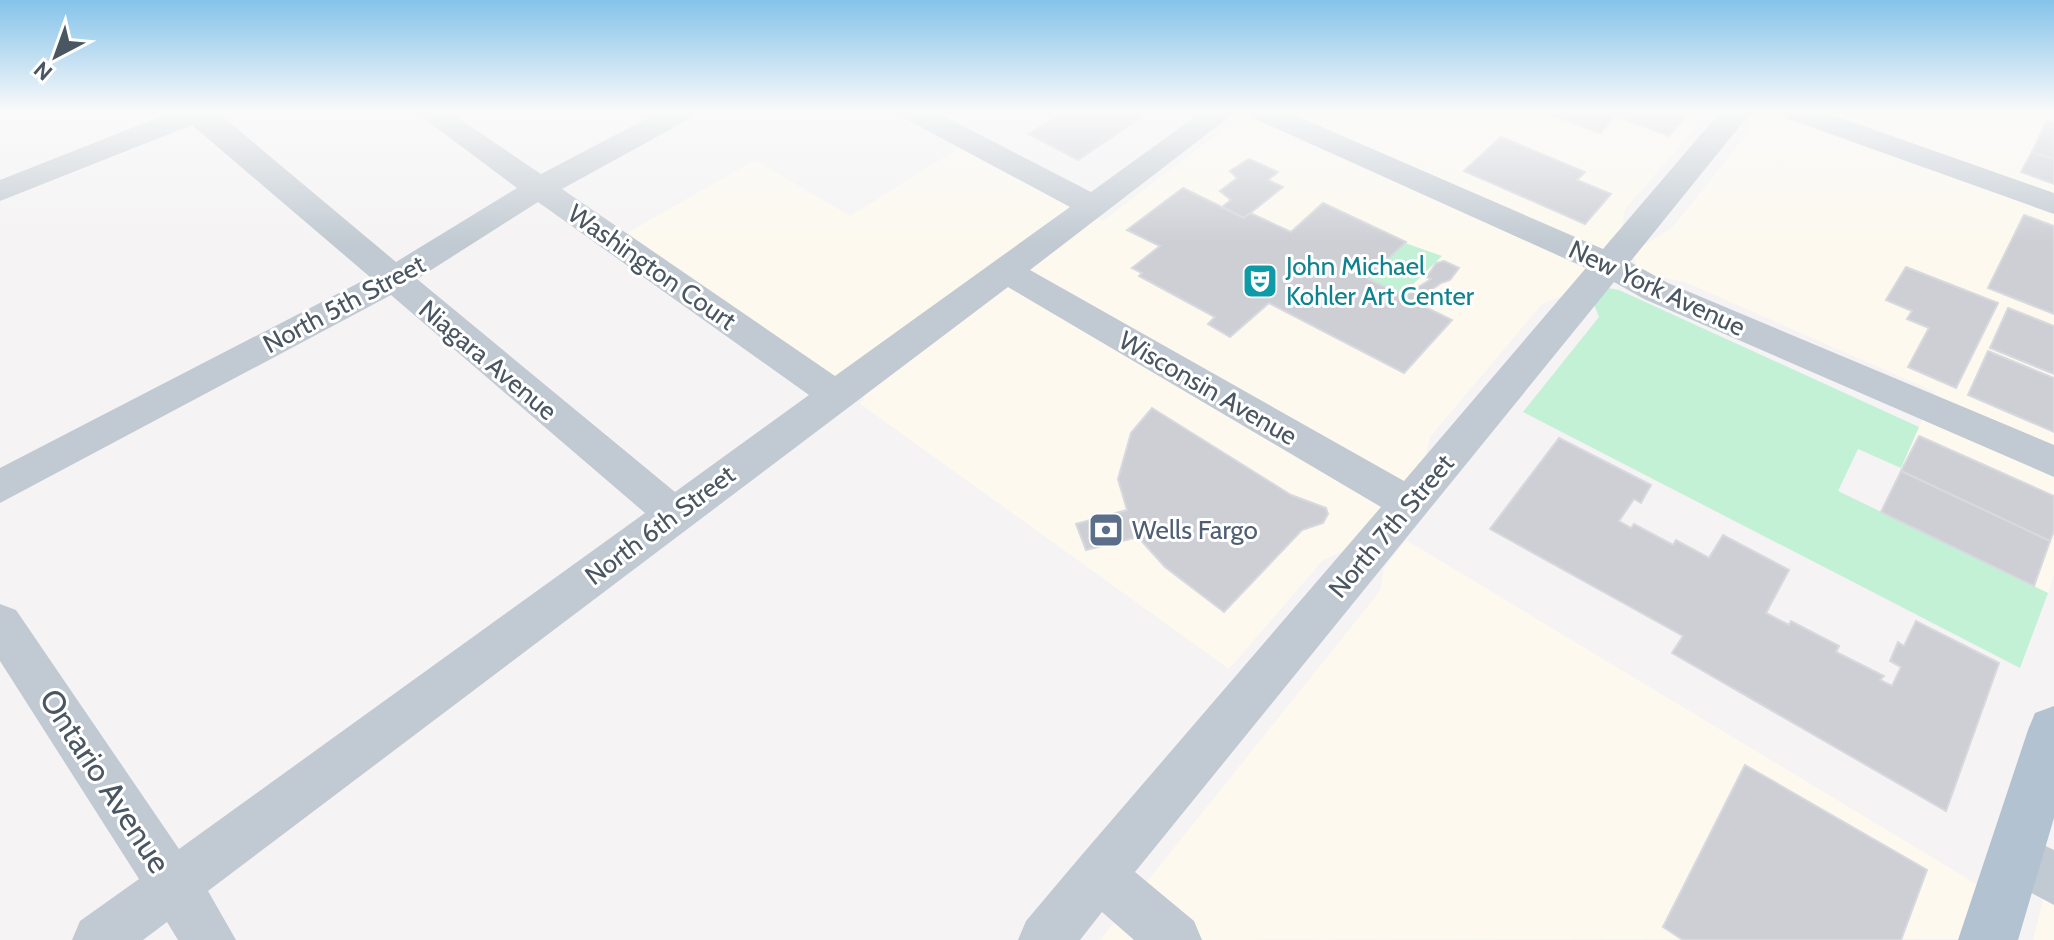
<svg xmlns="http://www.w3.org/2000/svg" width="2054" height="940" font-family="Cabin,sans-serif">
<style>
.commercial{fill:#fdf9ef}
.green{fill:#c3f1d5}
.building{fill:#cdcfd5;stroke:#d7d9de;stroke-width:2}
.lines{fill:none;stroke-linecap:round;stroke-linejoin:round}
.minor{fill:#c1cad2;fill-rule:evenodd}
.major{fill:#b3c2d1;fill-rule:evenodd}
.labels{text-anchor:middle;stroke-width:6;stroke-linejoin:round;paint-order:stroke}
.culture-label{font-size:26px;fill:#0d838f;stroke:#fff;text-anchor:start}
.street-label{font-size:26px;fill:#4a5661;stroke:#fff}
.service-label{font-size:26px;fill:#4e5e75;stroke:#fff;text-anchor:start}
.near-street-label{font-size:32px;fill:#4a5661;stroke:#fff}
</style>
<rect width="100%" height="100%" fill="#f5f3f3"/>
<g class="commercial">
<path d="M1247 111H1716L1707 115 1625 209 1622 227 1565 295 1542 304 1430 437 1425 459 1350 548 1323 560 1229 669 859 403 865 398 627 233 755 160 850 216 961 147 1103 221Z"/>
<path d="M1755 111H2054V575L2048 593 1881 512 1935 392 1685 282 1650 275 1636 265 1634 257 1644 245 1672 228 1749 132 1748 120Z"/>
<path d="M1406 540 1983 888 1960 939 1100 940 1380 591 1384 568Z"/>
<path d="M2054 856V940H2033Z"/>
</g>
<g class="green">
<path d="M1405 243 1442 256 1402 295 1367 278Z"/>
<path d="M1608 288 1619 290 1919 427 1901 468 1858 449 1838 491 2048 593 2020 668 1523 412 1599 317 1593 302Z"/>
</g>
<g class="building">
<path d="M1064 111H1151L1078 160 1028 134Z"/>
<path d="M1541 111H1690L1669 136 1616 116 1600 133Z"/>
<path d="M2047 120 2054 123V159L2032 152Z"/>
<path d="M1501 137 1585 172 1577 180 1611 194 1585 224 1464 171Z"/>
<path d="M2032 152 2054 159V184L2021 172Z"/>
<path d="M1249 159 1278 172 1268 180 1283 187 1244 218 1222 207 1231 200 1220 191 1237 178 1230 171Z"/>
<path d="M1183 188 1244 218 1250 213 1291 232 1323 203 1406 242 1367 278 1404 296 1431 279 1427 277 1436 263 1444 261 1459 268 1450 280 1441 283 1415 302 1452 320 1404 373 1269 303 1230 337 1208 324 1215 317 1139 276 1142 273 1132 268 1160 246 1127 230Z"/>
<path d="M2024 215 2054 226V314L1988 288Z"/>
<path d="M1906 267 1998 303 1956 388 1908 367 1929 328 1907 319 1912 311 1886 300Z"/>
<path d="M2008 308 2054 326V374L1990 348Z"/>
<path d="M1988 351 2054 378V432L1968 395Z"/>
<path d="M1152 408 1291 495 1326 508 1328 514 1323 523 1302 530 1224 612 1165 567 1138 537 1086 550 1076 524 1127 510 1118 479 1131 433Z"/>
<path d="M1919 436 2054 496V531L2050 541 1901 471Z"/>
<path d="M1559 438 1651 485 1641 503 1634 499 1619 521 1631 528 1634 524 1673 545 1676 540 1709 558 1723 535 1789 570 1766 613 1789 625 1791 621 1839 646 1836 652 1884 676 1880 680 1892 686 1901 667 1890 661 1898 642 1904 646 1916 621 1999 663 1946 811 1672 653 1683 636 1490 529Z"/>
<path d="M1901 471 2050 541 2034 586 1881 512Z"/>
<path d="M1745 765 1927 870 1901 940H1683L1663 927Z"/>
</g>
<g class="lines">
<g class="minor">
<path d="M175 111H216L396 262 517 188 414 111H448L541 174 661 111H698L693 117 562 189 835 376 1070 207 902 117 897 111H934L1091 192 1203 111H1237L1030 270 1404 481 1586 268 1251 117 1246 111H1285L1603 249 1721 111H1752L1630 262 1668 283 2054 445V477L1644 299 1614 282 1135 872 1194 921 1202 940H1134L1102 912 1080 940H1018L1026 921 1080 857 1381 507 1008 287 208 891 236 940H178L167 922 143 940H72L80 921 139 879 0 661V604L16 610 179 849 645 513 391 295 0 503V468L370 277 192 125 0 201V180ZM538 202 809 395 675 492 417 279Z"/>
<path d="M1778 111H1821L2054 193V214L1783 117Z"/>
<path d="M2014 831 2054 850V905L1996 874 1988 856 1996 838Z"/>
</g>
<path class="major" d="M2054 706V818L2018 940H1958L2028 730 2035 713Z"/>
</g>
<linearGradient id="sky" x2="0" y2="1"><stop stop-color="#85c3ea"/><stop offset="0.46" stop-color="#fafafa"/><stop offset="1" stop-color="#fafafa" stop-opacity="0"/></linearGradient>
<rect width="2054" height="243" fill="url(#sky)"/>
<defs>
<symbol id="theatre-square" viewBox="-11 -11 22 22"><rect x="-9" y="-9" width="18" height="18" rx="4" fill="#0f9aa8" stroke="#fff"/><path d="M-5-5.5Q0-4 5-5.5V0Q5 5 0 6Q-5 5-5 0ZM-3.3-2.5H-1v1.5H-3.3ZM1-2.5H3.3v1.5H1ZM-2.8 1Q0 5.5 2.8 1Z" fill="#fff"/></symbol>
<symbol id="bank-square" viewBox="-11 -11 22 22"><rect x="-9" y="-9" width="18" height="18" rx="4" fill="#5c6f8a" stroke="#fff"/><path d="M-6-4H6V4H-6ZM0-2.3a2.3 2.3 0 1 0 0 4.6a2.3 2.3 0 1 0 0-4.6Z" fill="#fff"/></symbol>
</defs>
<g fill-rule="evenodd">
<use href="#theatre-square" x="1240" y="261" width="40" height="40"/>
<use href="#bank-square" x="1086" y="510" width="40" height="40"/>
</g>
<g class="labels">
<g class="culture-label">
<text x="1286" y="275">John Michael<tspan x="1286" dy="30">Kohler Art Center</tspan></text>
</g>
<g class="street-label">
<text transform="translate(652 267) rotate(35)" y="9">Washington Court</text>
<text transform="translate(1657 288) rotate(25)" y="9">New York Avenue</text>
<text transform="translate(344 304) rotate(-28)" y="9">North 5th Street</text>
<text transform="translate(488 360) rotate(40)" y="9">Niagara Avenue</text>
<text transform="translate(1208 388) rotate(30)" y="9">Wisconsin Avenue</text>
<text transform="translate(660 525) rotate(-37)" y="9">North 6th Street</text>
<text transform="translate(1391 526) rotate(-50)" y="9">North 7th Street</text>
</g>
<g class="service-label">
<text x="1132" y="539">Wells Fargo</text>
</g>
<g class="near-street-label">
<text transform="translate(105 781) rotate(57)" y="11">Ontario Avenue</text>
</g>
</g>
<g transform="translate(56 56) rotate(221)" stroke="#ffffff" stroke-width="6" paint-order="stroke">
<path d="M0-6L14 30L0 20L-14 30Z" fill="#4a5661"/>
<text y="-12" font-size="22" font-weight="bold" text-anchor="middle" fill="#4a5661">N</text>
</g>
</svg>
